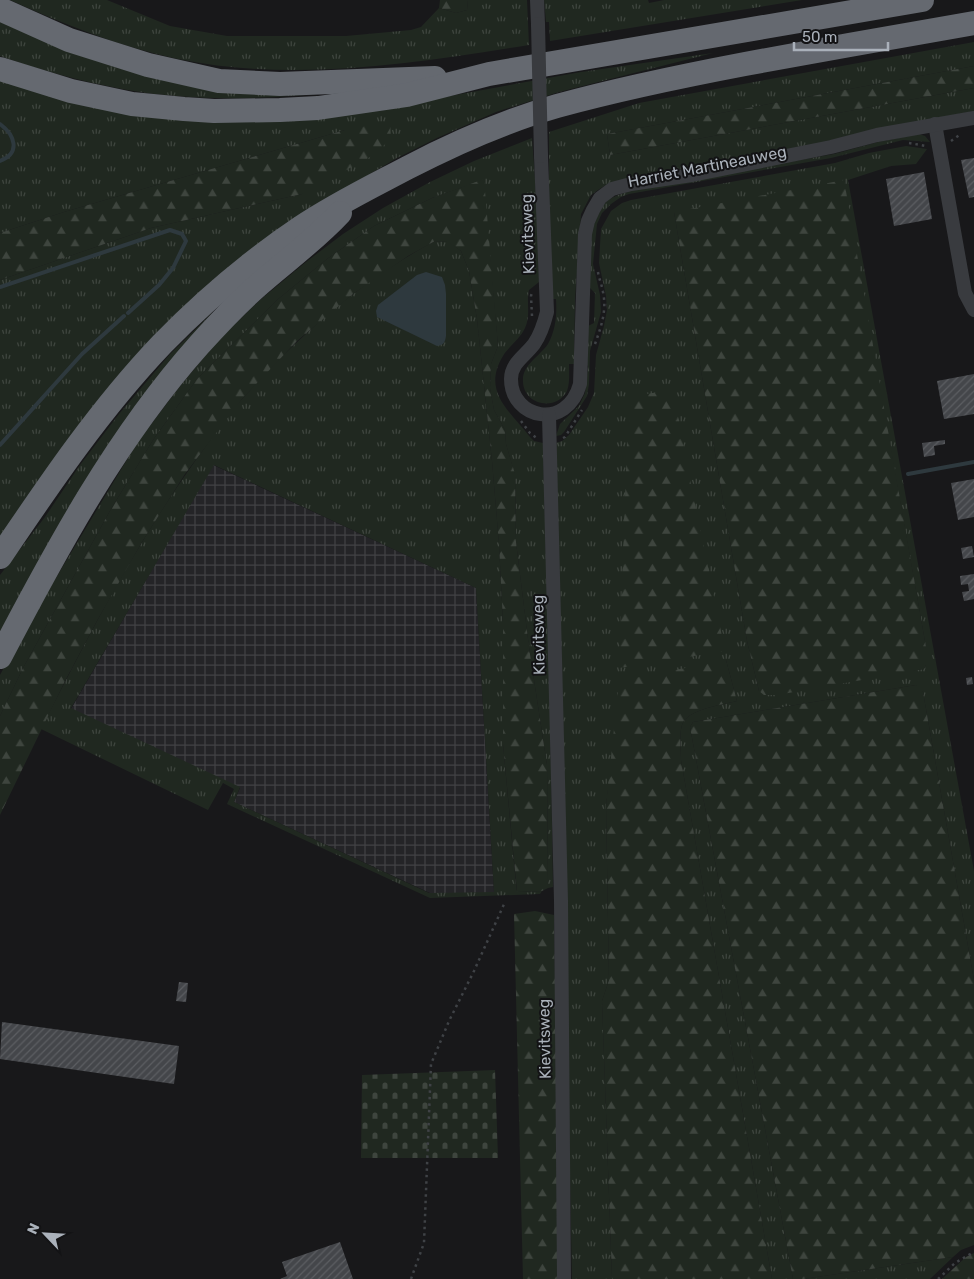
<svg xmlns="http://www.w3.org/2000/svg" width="974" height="1279" font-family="Rubik,sans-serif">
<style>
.industrial{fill:url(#industrial-grid)}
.grass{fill:url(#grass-tufts);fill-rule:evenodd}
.forest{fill:url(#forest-firs)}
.cemetery{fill:url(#cemetery-stones)}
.water{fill:#2e393e}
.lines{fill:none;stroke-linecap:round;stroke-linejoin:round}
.stream{stroke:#2e393e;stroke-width:4}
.building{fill:url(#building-hatch)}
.path{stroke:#3f4246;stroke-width:2.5;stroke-dasharray:2.5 4;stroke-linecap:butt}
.minor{stroke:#393b3f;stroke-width:14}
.motorway{stroke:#656970;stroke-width:24}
.minor-bridge{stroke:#393b3f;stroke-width:14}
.labels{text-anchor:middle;stroke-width:4;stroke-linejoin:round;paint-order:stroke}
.street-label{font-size:16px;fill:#aab1ba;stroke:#131315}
</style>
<defs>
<pattern id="industrial-grid" width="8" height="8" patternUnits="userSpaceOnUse" patternTransform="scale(1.25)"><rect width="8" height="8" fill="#242427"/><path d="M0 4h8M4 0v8" fill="none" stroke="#414144"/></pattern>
<pattern id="grass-tufts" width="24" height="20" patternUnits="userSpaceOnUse" patternTransform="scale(1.25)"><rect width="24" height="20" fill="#202820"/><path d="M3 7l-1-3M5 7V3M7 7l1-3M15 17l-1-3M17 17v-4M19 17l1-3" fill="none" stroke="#3e453e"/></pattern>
<pattern id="forest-firs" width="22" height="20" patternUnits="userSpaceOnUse" patternTransform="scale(1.25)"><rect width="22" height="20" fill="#202820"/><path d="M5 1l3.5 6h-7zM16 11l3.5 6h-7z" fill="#3e453e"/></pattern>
<pattern id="cemetery-stones" width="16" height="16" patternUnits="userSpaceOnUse" patternTransform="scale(1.25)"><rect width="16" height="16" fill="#202820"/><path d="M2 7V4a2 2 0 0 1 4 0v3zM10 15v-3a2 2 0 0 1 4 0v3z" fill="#3e453e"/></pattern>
<pattern id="building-hatch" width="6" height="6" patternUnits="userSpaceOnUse" patternTransform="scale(1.25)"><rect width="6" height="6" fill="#44464a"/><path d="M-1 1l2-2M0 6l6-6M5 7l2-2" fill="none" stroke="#5c5e62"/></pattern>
</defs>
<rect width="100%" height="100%" fill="#18181a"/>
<path class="industrial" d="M213 465 476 588 494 893H430L234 802 240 788 71 709Z"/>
<g class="grass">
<path d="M10 0H107L170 26 227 36H346L411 30 421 27 439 8 456 13 467 10 468 0H527L529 45C413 63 295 83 178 59 120 47 64 24 10 0Z"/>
<path d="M544 0H648L649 3 664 0H802L550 41 549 22H546Z"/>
<path d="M0 20 327 93C259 100 189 101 122 89 80 81 40 70 0 56Z"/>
<path d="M974 42V66L607 134 610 155 974 88V111L873 130 836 141 626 179 606 185 598 190 591 195 581 214 575 299 574 364H569C569 372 570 383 567 391 556 412 523 405 523 381 522 365 540 356 548 344 556 330 557 314 556 299H552L549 216V132L639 103Z"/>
<path d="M713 53 559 92 496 112 437 138 397 158 341 191 251 253 0 542V280L151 228 302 194 345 130 64 212 0 233V79L31 90 379 109 581 72Z"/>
<path d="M919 134 925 136 930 142 903 140 831 158 629 194 621 197 611 204 602 213 597 224 593 264 600 295 601 312 590 351 589 384 587 396 564 432 561 435 556 436 560 424 579 406 585 393 588 366 586 364 588 326 594 323 595 293 588 286C590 260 586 227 603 205 610 197 621 194 631 190L834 154 878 142Z"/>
<path d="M532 138 537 206 539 282 529 290C526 303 531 315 525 328 520 339 509 346 503 356 481 392 511 412 530 437L534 441 543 443 550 706 553 887 548 888 547 765 529 647 516 542 515 475 506 444 505 430 494 410 490 388 491 364 498 346 483 180 432 198 374 226 327 259 277 300 197 379 153 440 111 509 23 668 0 716V675L21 636 137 443 177 390 219 339 260 300 306 262 343 234 383 208 430 182 474 161Z"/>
<path d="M906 146 927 149 916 164 891 166 848 180 974 871V980L923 692 916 685 693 722 690 727 793 1279H772L681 760C681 750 679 735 682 725 687 709 722 705 737 701L726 660 609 782 606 805 609 980 602 1001 612 1279H572L556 443 562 441 569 435 588 407 594 393 596 355 604 326 607 310 606 296 599 263 601 229 611 211 622 203 631 200 835 163 869 153ZM674 212 876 366 926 647V665L924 669 759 691 747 641Z"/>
<path d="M435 241 449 242 461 251 469 271 477 319 492 461 499 544 503 623V744L516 885 517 892 542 891 540 894 430 898 227 804 234 789 223 783 208 810 41 729C90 632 141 534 206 446 218 430 229 413 243 398 298 336 362 280 435 241ZM214 465 476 588 494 892 429 893 234 802 240 787 71 708Z"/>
<path d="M212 313 215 315 0 638V575L45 517 80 465 119 414 170 354Z"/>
<path d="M953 1257 930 1279H803Z"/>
</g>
<g class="forest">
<path d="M440 0H468L467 10 456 13 439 8Z"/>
<path d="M974 66V88L610 155 607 134Z"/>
<path d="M390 121 391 139 372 156 302 194 151 228 0 280V233L64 212 345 130Z"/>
<path d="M484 179 498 346 491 364 490 388 494 410 505 430 506 444 515 474 516 542 529 647 547 765 548 888 542 891 517 892 503 744V623L499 544 492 461 477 319 469 271 461 251 448 242 435 241 408 256 353 294 297 341 242 399 185 474 142 542 98 619 65 681 0 815V716L23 668 111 509 153 440 197 379 277 300 327 259 374 226 432 198Z"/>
<path d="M844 180 926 647V665L924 669 777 695H764L759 691 747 641 674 212Z"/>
<path d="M672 390 725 651 619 668 627 442 633 396Z"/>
<path d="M726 660 737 701C722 705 687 709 682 725 679 735 681 750 681 760L772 1279H612L602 1001 609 980 606 805 619 681Z"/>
<path d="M916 685 920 687 923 692 974 980V1245L961 1250 953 1257 803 1279H793L690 727 693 722Z"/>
<path d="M535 911 554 915 558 1199 557 1279H523L514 914Z"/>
<path d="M974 1253V1279H942L966 1257Z"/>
</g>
<path class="cemetery" d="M495 1070 498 1158H361L362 1075Z"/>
<path class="water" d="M426 272 442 277 445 285 446 294V336C445 342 444 345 437 346L377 317 376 311 378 305 417 275Z"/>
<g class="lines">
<g class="stream">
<path d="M0 124C15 135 21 153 0 161"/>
<path d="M0 287 170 230 182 234 186 241 173 268 159 285 128 313"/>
<path d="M0 445 82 354 124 316"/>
<path d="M908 474 974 462"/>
</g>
</g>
<g class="building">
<path d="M974 158V197L969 198 961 160Z"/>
<path d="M924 172 932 219 894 226 886 179Z"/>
<path d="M974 374V414L944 419 937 381Z"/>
<path d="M945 440V444L934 446 935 455 924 457 922 443Z"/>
<path d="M974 479V517L958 520 951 483Z"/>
<path d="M972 546 974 557 963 559 961 548Z"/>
<path d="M974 574V599L964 601 962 592 969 591 968 584 961 585 960 576Z"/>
<path d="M972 677 973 684 967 685 966 678Z"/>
<path d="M179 982 188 983 186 1002 176 1001Z"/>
<path d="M2 1022 179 1046 174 1084 0 1059Z"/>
<path d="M340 1242 353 1279H280L287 1276 282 1262Z"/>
</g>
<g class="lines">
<g class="path">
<path d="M951 141 961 134"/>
<path d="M909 143 926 146"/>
<path d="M532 316 531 296 532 292"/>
<path d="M595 344C601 327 607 311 603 292 602 285 599 279 598 272"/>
<path d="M521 421 530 433 538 439"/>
<path d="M563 438 565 437 582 410"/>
<path d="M411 1279 424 1243 431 1064 449 1021 474 971 505 902"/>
<path d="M938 1279 955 1263 974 1252"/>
</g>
<g class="minor">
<path d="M537 0 538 24"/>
<path d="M935 124 965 293 974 310"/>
<path d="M541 156 547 312C544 324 541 334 534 344 525 356 511 363 511 379 511 419 567 431 580 384L585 234 588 221 593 210 600 198 612 189 631 184 692 175 831 147 877 135 974 118"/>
<path d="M549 415 561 901 564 1279"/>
</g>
<g class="motorway">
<path d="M0 9 69 40 148 65 219 81 280 84 435 78"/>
<path d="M0 69 71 91 132 104 184 109 214 111 280 110 318 108 407 95 489 74 922 0"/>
<path d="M0 557C50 483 100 409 162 344 204 301 251 261 300 228 334 205 371 187 407 168 455 143 505 121 557 106 619 89 682 76 745 64 821 50 898 36 974 23"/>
<path d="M0 657C57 548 117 437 199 345 217 325 235 306 255 288 283 263 314 241 340 213"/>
</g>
<path class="minor-bridge" d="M538 24 541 156"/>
</g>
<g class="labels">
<g class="street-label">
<text transform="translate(707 166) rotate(-11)" y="6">Harriet Martineauweg</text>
<text transform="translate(527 234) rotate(-92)" y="6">Kievitsweg</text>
<text transform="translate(538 635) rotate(-91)" y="6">Kievitsweg</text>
<text transform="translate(544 1039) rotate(-91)" y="6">Kievitsweg</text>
</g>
</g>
<g transform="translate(45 1234) rotate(295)" stroke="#131315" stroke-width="4" paint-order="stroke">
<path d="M0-4L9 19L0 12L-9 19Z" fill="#aab1ba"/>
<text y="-8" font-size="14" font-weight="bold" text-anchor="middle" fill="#aab1ba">N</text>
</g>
<path d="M794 42v8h94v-8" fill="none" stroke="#aab1ba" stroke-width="2.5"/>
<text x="802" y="42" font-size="15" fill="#aab1ba" stroke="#131315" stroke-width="4" paint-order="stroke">50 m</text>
</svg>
